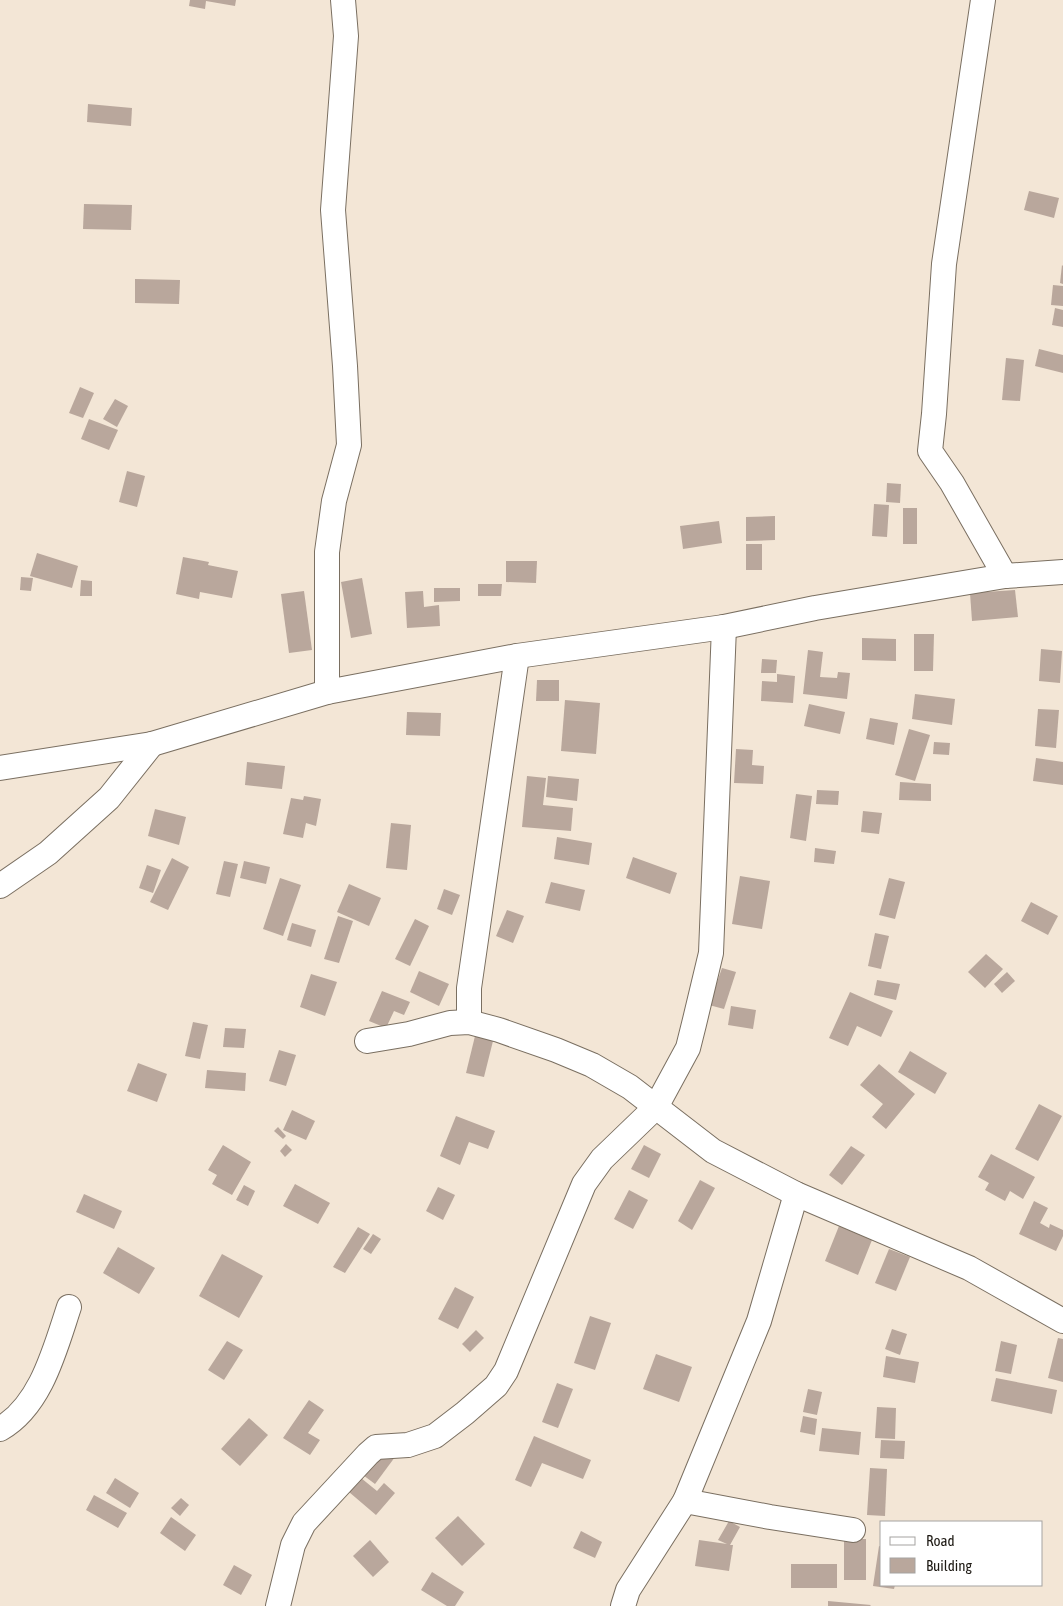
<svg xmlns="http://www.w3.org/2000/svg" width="1063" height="1606" font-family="'Asap Condensed',sans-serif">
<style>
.building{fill:#b9a79c}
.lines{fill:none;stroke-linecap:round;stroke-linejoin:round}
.street-casing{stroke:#7a6f61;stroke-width:26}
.street{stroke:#fff;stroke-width:24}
</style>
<rect width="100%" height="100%" fill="#f3e6d6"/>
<g class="building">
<path d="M190 0H236L235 6 206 1 205 9 189 6Z"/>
<path d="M88 104 132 108 131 126 87 122Z"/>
<path d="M1029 191 1059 198 1054 218 1024 210Z"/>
<path d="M84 204 132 205 131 230 83 229Z"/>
<path d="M1062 265 1063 266V284L1060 283Z"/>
<path d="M135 279 180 280 179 304 135 303Z"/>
<path d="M1053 285 1063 286V306L1051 305Z"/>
<path d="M1055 308 1063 310V327L1052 325Z"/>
<path d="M1039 349 1063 355V373L1035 366Z"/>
<path d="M1006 358 1024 360 1020 401 1002 400Z"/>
<path d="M80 387 94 393 83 418 69 413Z"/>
<path d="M115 399 128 406 117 427 103 419Z"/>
<path d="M89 419 118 430 109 450 81 439Z"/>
<path d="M127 471 145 476 137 507 119 502Z"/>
<path d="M887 483 901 484 900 503 886 502Z"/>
<path d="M874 504 889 505 887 537 872 536Z"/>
<rect x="903" y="508" width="14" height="36"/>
<path d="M775 516V540L746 541V517Z"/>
<path d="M719 521 722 543 683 549 680 526Z"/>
<rect x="746" y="544" width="16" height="26"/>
<path d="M37 553 78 566 72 588 30 576Z"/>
<path d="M183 557 209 562 208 565 238 571 232 598 200 592 199 599 176 594Z"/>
<path d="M506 561H537L536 583 506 582Z"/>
<path d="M21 577 33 578 31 591 20 590Z"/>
<path d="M362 578 372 634 351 638 341 582Z"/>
<path d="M81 580 92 581V596H80Z"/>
<path d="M478 584H502L501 596H478Z"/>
<path d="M434 588H460V601L434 602Z"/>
<path d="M1015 590 1018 617 972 621 970 593Z"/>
<path d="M304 591 312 650 289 653 281 594Z"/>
<path d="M423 591 424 607 439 605 440 626 407 628 405 592Z"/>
<path d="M914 634H934L933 671H914Z"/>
<path d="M862 638 896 639V661L862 660Z"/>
<path d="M1041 649 1062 651 1060 683 1039 681Z"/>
<path d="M808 650 823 652 820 677 837 678 838 672 850 673 847 699 803 694Z"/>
<path d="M762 659 777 660 776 673H761Z"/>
<path d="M777 674 795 676 793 703 761 701 762 681 777 682Z"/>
<path d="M537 680H559V701H536Z"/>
<path d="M915 694 955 699 952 725 912 719Z"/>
<path d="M565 700 600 703 596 754 561 751Z"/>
<path d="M809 704 845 712 840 734 804 726Z"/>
<path d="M1038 709 1059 710 1056 748 1035 746Z"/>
<path d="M407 712 441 713 440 736 406 735Z"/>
<path d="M870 718 898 723 894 745 866 739Z"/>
<path d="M909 729 930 735 915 781 895 775Z"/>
<path d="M934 742 950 743 949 755 933 754Z"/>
<path d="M736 749 753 750 752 765 764 766 763 784 734 783Z"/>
<path d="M1036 758 1063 762V785L1033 781Z"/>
<path d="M247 762 285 766 282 789 245 785Z"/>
<path d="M527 776 546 778 543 805 573 808 571 831 522 827Z"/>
<path d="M548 776 579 779 577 801 546 797Z"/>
<path d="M900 782 931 784V801L899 800Z"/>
<path d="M817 790 839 791 838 805 816 804Z"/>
<path d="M796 794 812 796 806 841 790 838Z"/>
<path d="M304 796 321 799 316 826 306 823 303 838 283 834 291 798 303 800Z"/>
<path d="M155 809 186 817 179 845 148 836Z"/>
<path d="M863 811 882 813 879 834 861 832Z"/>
<path d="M391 823 411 825 407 870 386 868Z"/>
<path d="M557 837 592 843 589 865 554 859Z"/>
<path d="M815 848 836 851 834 864 814 862Z"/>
<path d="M633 857 677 873 670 894 626 878Z"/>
<path d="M172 858 189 867 168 910 150 902Z"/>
<path d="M224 861 238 864 230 897 216 894Z"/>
<path d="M244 861 270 867 266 884 240 878Z"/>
<path d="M147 865 161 870 153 893 139 888Z"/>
<path d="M740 876 770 881 762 929 732 924Z"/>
<path d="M280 878 301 885 283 936 263 929Z"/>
<path d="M889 878 905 882 895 919 879 915Z"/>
<path d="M551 882 585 890 580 911 545 903Z"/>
<path d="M349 884 381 898 369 926 337 912Z"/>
<path d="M444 889 460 895 452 915 437 909Z"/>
<path d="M1031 902 1058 916 1048 935 1021 921Z"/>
<path d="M507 910 524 916 513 943 496 936Z"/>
<path d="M338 916 353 921 339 963 324 959Z"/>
<path d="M415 919 429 926 410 966 395 959Z"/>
<path d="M292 923 316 930 311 947 287 940Z"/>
<path d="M875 933 889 936 881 969 868 966Z"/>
<path d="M986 954 1003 969 985 988 968 972Z"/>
<path d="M722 968 736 972 724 1009 709 1005Z"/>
<path d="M419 971 449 984 439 1006 410 992Z"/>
<path d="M1007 972 1015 981 1002 993 994 984Z"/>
<path d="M311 974 337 982 325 1016 300 1007Z"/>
<path d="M877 980 900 984 896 1000 874 995Z"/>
<path d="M382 991 410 1002 404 1015 394 1011 386 1028 369 1021Z"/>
<path d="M850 992 893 1011 881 1037 857 1026 848 1046 829 1038Z"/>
<path d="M731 1006 756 1010 753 1029 728 1025Z"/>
<path d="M193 1022 208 1025 200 1059 185 1056Z"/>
<path d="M225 1028 246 1029 244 1048 223 1047Z"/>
<path d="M475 1036 493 1041 484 1077 466 1073Z"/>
<path d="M279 1050 296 1055 286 1086 269 1081Z"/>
<path d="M910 1051 947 1073 935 1094 898 1072Z"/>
<path d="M138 1063 167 1074 157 1102 127 1091Z"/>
<path d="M879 1064 915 1094 886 1129 872 1117 883 1104 860 1085Z"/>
<path d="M207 1070 246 1073 245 1091 205 1088Z"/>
<path d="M1039 1104 1062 1116 1038 1161 1015 1149Z"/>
<path d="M292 1110 315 1121 306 1140 283 1130Z"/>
<path d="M456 1116 495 1131 488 1149 469 1142 460 1165 440 1156Z"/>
<path d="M278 1127 286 1136 283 1139 274 1131Z"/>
<path d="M286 1144 292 1150 285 1157 280 1151Z"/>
<path d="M223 1145 251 1162 232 1195 212 1184 217 1175 208 1170Z"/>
<path d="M644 1145 661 1154 649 1178 631 1169Z"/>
<path d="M851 1146 865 1155 842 1185 829 1175Z"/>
<path d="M991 1154 1035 1177 1023 1199 1010 1191 1005 1201 985 1190 989 1183 978 1177Z"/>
<path d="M700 1180 715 1188 692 1230 678 1221Z"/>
<path d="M295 1184 330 1203 318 1224 283 1206Z"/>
<path d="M244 1185 255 1191 248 1206 236 1200Z"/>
<path d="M438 1187 455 1195 443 1220 426 1211Z"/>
<path d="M629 1190 648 1200 633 1229 614 1219Z"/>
<path d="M84 1194 122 1211 114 1229 76 1212Z"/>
<path d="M1034 1201 1048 1208 1040 1223 1049 1228 1050 1224 1063 1230V1236L1056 1251 1019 1234Z"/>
<path d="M839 1226 872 1240 858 1275 825 1261Z"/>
<path d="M358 1227 370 1234 345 1273 333 1267Z"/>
<path d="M373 1234 381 1239 371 1254 363 1249Z"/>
<path d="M118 1247 155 1268 139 1294 103 1273Z"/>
<path d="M889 1249 910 1257 896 1291 875 1283Z"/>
<path d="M222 1254 263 1276 239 1318 199 1296Z"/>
<path d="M455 1287 474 1297 458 1329 438 1319Z"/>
<path d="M590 1316 611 1323 595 1370 574 1363Z"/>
<path d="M892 1329 907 1334 900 1355 885 1349Z"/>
<path d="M476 1330 484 1338 470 1352 462 1344Z"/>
<path d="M1058 1338 1063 1339V1382L1048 1378Z"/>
<path d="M227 1341 243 1350 224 1380 208 1370Z"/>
<path d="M1001 1341 1017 1345 1011 1374 995 1371Z"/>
<path d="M656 1354 692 1367 679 1402 643 1389Z"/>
<path d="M886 1356 919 1362 915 1383 883 1377Z"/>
<path d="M996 1378 1057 1390 1052 1414 991 1401Z"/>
<path d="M557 1383 573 1389 558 1428 542 1422Z"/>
<path d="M808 1389 822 1392 817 1415 803 1412Z"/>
<path d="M309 1400 324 1410 308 1433 320 1440 310 1455 283 1438Z"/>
<path d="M877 1407 896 1408 895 1439 875 1438Z"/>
<path d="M803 1416 817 1419 815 1435 800 1432Z"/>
<path d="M249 1418 268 1435 240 1466 221 1449Z"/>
<path d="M822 1428 861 1432 859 1455 819 1451Z"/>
<path d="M534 1436 591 1460 583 1479 542 1463 531 1487 515 1480Z"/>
<path d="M881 1440 905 1441 904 1459 880 1458Z"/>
<path d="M383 1448 395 1457 375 1484 363 1475Z"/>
<path d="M870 1468 887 1469 885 1516 867 1515Z"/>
<path d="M115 1478 139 1493 130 1508 106 1493Z"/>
<path d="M361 1478 377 1491 384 1483 395 1493 376 1515 349 1492Z"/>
<path d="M94 1495 127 1513 118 1528 86 1510Z"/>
<path d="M181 1498 189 1505 180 1516 171 1508Z"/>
<path d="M458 1516 485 1544 462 1566 435 1538Z"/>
<path d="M171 1517 196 1535 185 1551 160 1533Z"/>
<path d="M729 1521 740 1527 730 1545H733L729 1571 695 1566 699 1540 727 1544 718 1540Z"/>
<path d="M581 1531 602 1542 595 1558 573 1548Z"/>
<rect x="844" y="1539" width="22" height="41"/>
<path d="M370 1540 389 1562 373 1577 353 1556Z"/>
<path d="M879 1546 882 1547V1585H895L894 1589 873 1586Z"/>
<rect x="791" y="1564" width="46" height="24"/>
<path d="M234 1565 252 1575 241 1595 223 1585Z"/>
<path d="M432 1572 464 1592 455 1606H447L421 1590Z"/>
<path d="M828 1601 871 1605 870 1606H828Z"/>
</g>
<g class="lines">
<defs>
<g id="street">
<path d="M983 0 944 264 934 414 930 451 952 483 1005 576"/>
<path d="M327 692V552L334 501 349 445 345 366 333 210 346 36 343 0"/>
<path d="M0 768 152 744 327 692 517 656 724 627 815 608 1005 576 1063 572"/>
<path d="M0 886 48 853 109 798 152 744"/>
<path d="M469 1022V988L517 656"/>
<path d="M367 1041 409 1034 450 1023 469 1022 499 1030 556 1050 592 1065 630 1087 713 1151 796 1194 969 1268 1063 1321"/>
<path d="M0 1429C41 1406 55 1349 69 1307"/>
<path d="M685 1501 770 1517 853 1530"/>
<path d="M278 1606 293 1545 304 1523 368 1454 376 1447 408 1445 435 1436 465 1413 496 1386 506 1371 584 1184 602 1159 656 1107 688 1048 694 1024 711 953 724 627"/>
<path d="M623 1606 628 1590 685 1501 759 1321 796 1194"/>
</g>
</defs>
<use href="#street" class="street-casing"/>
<use href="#street" class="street"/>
</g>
<rect x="880" y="1521" width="162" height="65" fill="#ffffff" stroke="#a5a3a1"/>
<rect x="890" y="1537" width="25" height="8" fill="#ffffff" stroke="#a5a3a1"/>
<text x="926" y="1546" font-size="15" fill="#1d1913">Road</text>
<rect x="890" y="1558" width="25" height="15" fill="#b9a79c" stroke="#a5a3a1"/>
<text x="926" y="1571" font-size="15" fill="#1d1913">Building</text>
</svg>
